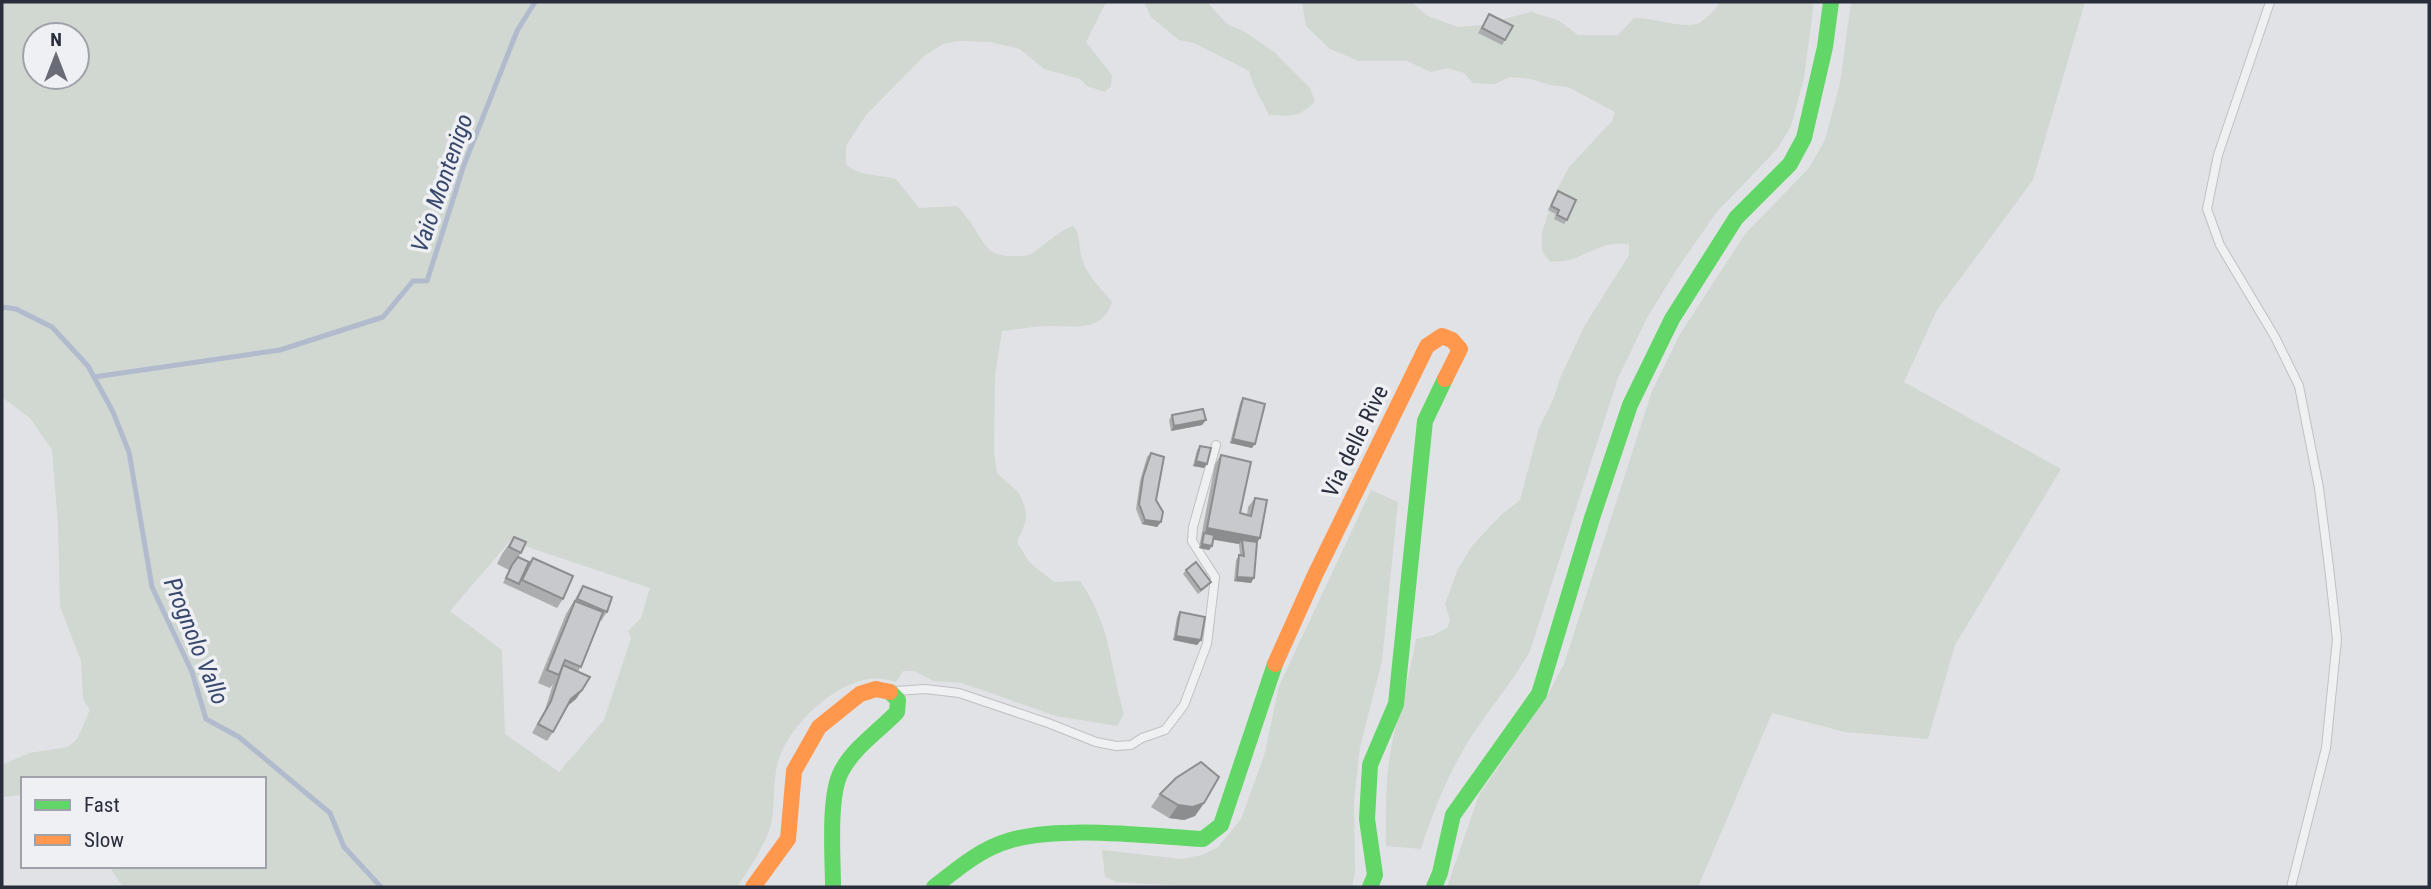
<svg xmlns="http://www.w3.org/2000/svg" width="2431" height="889" font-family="'Roboto Condensed',sans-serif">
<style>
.green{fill:#d0d8d1;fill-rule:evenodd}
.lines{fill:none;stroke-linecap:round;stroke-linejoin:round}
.stream{stroke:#b1bbcd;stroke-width:5}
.lane-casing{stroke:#bfc0c3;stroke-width:10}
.lane{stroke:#eff0f2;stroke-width:8}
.fast{stroke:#63d668;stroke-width:16}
.slow{stroke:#ff974d;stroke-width:16}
.wall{fill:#abadaf}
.shaded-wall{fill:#8b8d8f}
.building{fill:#c7c9cc;stroke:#8b8d8f;stroke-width:2}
.labels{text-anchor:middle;stroke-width:7;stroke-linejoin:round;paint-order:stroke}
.street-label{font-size:23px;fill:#292d3c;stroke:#eef0f4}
.water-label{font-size:24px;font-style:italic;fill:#38476c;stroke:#eef0f4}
</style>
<rect width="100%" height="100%" fill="#e1e2e5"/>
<g class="green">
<path d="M2 2H1109L1104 6 1086 42 1112 75 1111 86 1105 92 1087 86 1080 79 1044 69 1020 49 990 42 959 41 943 44 924 56 866 115 846 146V164C859 177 879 174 896 179L919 208 957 206C962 212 967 217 971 223 986 245 986 257 1016 256 1025 256 1030 256 1037 250 1045 244 1064 228 1073 226 1082 235 1078 248 1082 259 1087 276 1102 289 1112 302 1102 334 1072 325 1046 326 1032 327 1017 329 1002 331L995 375 994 452 997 473 1019 493 1025 507 1026 521 1017 542 1029 562 1054 582 1080 581C1111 625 1110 666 1124 714L1117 726 1056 716 962 683 933 681 914 671H903L896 682C885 679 876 677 864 680 830 687 787 728 778 762 772 783 776 813 769 831 761 851 749 870 737 887H123L109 866H264V779H23V795L2 797V765L29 753 68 747 77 739 90 710 83 699 81 661 60 606 58 526 52 450 30 418 2 397ZM35 35H77V77H35ZM510 541 650 588 641 618 628 631 631 638 604 720 559 772 505 734 502 650 450 611Z"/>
<path d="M1144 2H1207L1227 24 1245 32 1274 52 1310 88 1315 101C1299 118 1292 116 1269 115L1253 84 1249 71 1194 43 1179 40 1151 17Z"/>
<path d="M1302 2H1411L1428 16 1458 27 1481 25 1531 12 1558 20 1578 35H1618L1634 18C1653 17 1688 31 1701 22 1707 18 1713 11 1718 6V2H1814L1804 78 1791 126 1778 148 1716 213 1675 272 1647 318 1618 378 1530 651C1512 683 1488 710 1469 740 1448 775 1433 810 1421 849L1386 846C1386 816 1385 785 1390 755 1396 716 1410 678 1416 639L1434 635 1448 627 1450 619 1445 604 1457 571 1472 546 1500 516 1520 500 1539 428 1553 400 1561 376 1585 325 1629 255V244C1607 241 1593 251 1573 259 1567 261 1558 261 1550 262L1542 251V233L1552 199 1569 167 1612 121 1615 112 1568 87 1550 85 1531 79 1510 77 1495 84 1473 83 1464 73 1447 68 1431 72 1407 61H1359L1330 49 1306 26Z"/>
<path d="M1851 2H2085L2033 180 1937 310 1904 382 2061 469 1955 645 1928 739 1845 732 1772 713 1698 887H1447L1479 795 1547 696 1564 664 1652 391 1680 334 1745 234 1809 168 1825 140 1840 83Z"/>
<path d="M1371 490 1398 502 1382 661 1360 747 1354 802 1355 873 1352 887H1201L1117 882 1105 877 1102 850 1181 859 1202 855 1218 847 1241 819 1264 756 1279 686Z"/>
</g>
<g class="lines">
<g class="stream">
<path d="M2 307 16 309 52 327 88 366 113 412 129 452 152 587 192 672 206 719 239 737 330 813 344 847 381 887"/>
<path d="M94 377 280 350 383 317 413 281H427L464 165 517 31 535 2"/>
</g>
<defs>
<g id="lane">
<path d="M2270 2 2218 155 2207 209 2220 245 2275 337 2299 386 2319 488 2329 567 2337 639 2326 748 2291 887"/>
<path d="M896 691 925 689 959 693 1048 723 1096 742 1116 746 1131 745 1142 738 1165 730 1184 705 1207 644 1215 577 1192 541 1193 527 1216 445"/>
</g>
</defs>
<use href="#lane" class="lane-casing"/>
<use href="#lane" class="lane"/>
<g class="fast">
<path d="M833 887C833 858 828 797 841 772 853 748 879 731 897 712L898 700 890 692"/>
<path d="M934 887C956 870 980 849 1008 841 1059 825 1148 836 1203 839L1221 825 1275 664"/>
<path d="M1370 887 1375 875 1367 819 1370 765 1396 704 1425 421 1445 379"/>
<path d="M1434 887 1440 873 1453 815 1539 694 1592 518 1630 405 1672 319 1736 218 1790 164 1804 138 1825 47 1831 2"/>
</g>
<g class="slow">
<path d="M1275 664 1315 575 1427 346 1442 336 1452 340 1460 349 1445 379"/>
<path d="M753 887 788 839 794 771 819 727 860 694 876 689 890 692"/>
</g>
</g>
<g class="wall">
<path d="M1489 14 1505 40 1502 45 1478 33Z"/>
<path d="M1558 191 1567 220 1564 224 1554 219 1556 214 1548 210Z"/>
<path d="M1243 398 1252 448 1230 443 1240 403Z"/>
<path d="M1172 415 1206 420 1202 425 1171 431 1169 420Z"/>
<path d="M1200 446 1204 468 1193 466 1197 450Z"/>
<path d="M1151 453 1156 500 1161 522 1157 527 1142 524 1136 509 1140 481 1147 457Z"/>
<path d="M1221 455 1240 513 1247 515 1248 507 1255 498 1260 538 1257 543 1251 583 1234 581 1236 560 1240 555 1239 544 1213 539 1212 546 1209 550 1199 548 1215 464Z"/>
<path d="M514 537 521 553 518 557 529 562 533 558 563 599 557 608 503 583 509 570 497 564 502 554Z"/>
<path d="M1186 570 1208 586 1198 594 1183 574Z"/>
<path d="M583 586 607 612 601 621 600 620 581 667 578 671 582 690 576 699 567 706 553 732 547 741 532 733 545 710 553 684 550 688 538 683 566 614Z"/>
<path d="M1180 612 1201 640 1197 645 1173 640 1177 617Z"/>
<path d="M1160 794 1204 803 1195 816 1184 820 1169 818 1151 807Z"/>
</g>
<g class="shaded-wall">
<path d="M1206 420 1202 425 1171 431 1174 426Z"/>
<path d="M1233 439 1255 444 1252 448 1230 443Z"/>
<path d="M1196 461 1207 464 1204 468 1193 466Z"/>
<path d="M1145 520 1161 522 1157 527 1142 524Z"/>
<path d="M1207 528 1260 538 1254 547 1242 540 1239 544 1203 538 1204 533Z"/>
<path d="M1202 544 1212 546 1209 550 1199 548Z"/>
<path d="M1237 577 1254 578 1251 583 1234 581Z"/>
<path d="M1176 636 1201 640 1197 645 1173 640Z"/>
<path d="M582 690 576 699 565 708 571 699Z"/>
<path d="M1204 803 1195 816 1184 820 1169 818 1178 805Z"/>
</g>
<g class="building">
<path d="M1489 14 1513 26 1505 40 1482 28Z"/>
<path d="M1558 191 1576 200 1567 220 1557 215 1559 210 1551 206Z"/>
<path d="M1243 398 1265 404 1255 444 1233 439Z"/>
<path d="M1203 409 1206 420 1174 426 1172 415Z"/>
<path d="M1200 446 1211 448 1207 464 1196 461Z"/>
<path d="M1151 453 1164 457 1156 500 1163 512 1161 522 1145 520 1139 504 1143 477Z"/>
<path d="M1221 455 1251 462 1240 513 1251 516 1255 498 1267 500 1260 538 1207 528Z"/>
<path d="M1204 533 1214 535 1212 546 1202 544Z"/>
<path d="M514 537 526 542 521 553 509 547Z"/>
<path d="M1242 540 1257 542 1254 578 1237 577 1239 555 1244 556Z"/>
<path d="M518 557 529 562 519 584 506 578 512 565Z"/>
<path d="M533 558 573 576 563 599 522 580Z"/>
<path d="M1196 562 1211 582 1201 590 1186 570Z"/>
<path d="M583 586 612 597 607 612 577 599Z"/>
<path d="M575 601 603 612 581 667 565 660 559 675 547 670Z"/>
<path d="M1180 612 1205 617 1201 640 1176 636Z"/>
<path d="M563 665 590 677 582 690 571 699 553 732 538 724 551 701Z"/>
<path d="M1201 762 1219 777 1204 803 1193 807 1178 805 1160 794 1176 778Z"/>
</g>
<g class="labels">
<g class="street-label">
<text transform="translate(1355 441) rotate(-64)" y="8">Via delle Rive</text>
</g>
<g class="water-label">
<text transform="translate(442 183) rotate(-71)" y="8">Vaio Montenigo</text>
<text transform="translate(196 641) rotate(68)" y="8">Prognolo Vallo</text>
</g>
</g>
<rect width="2431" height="889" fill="none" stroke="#292d3c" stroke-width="7"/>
<rect x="21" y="777" width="245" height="91" fill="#eef0f4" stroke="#9fa2aa" stroke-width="2"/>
<rect x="35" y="800" width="35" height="10" fill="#63d668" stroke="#9fa2aa" stroke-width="2"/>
<text x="84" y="812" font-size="21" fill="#292d3c">Fast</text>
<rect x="35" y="835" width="35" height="10" fill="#ff974d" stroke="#9fa2aa" stroke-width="2"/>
<text x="84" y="847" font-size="21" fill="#292d3c">Slow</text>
<g transform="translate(56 56)"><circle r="33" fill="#eef0f4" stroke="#9fa2aa" stroke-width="2"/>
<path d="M0-5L12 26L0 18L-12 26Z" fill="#696c77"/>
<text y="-10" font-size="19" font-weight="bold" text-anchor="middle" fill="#292d3c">N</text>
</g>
</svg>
